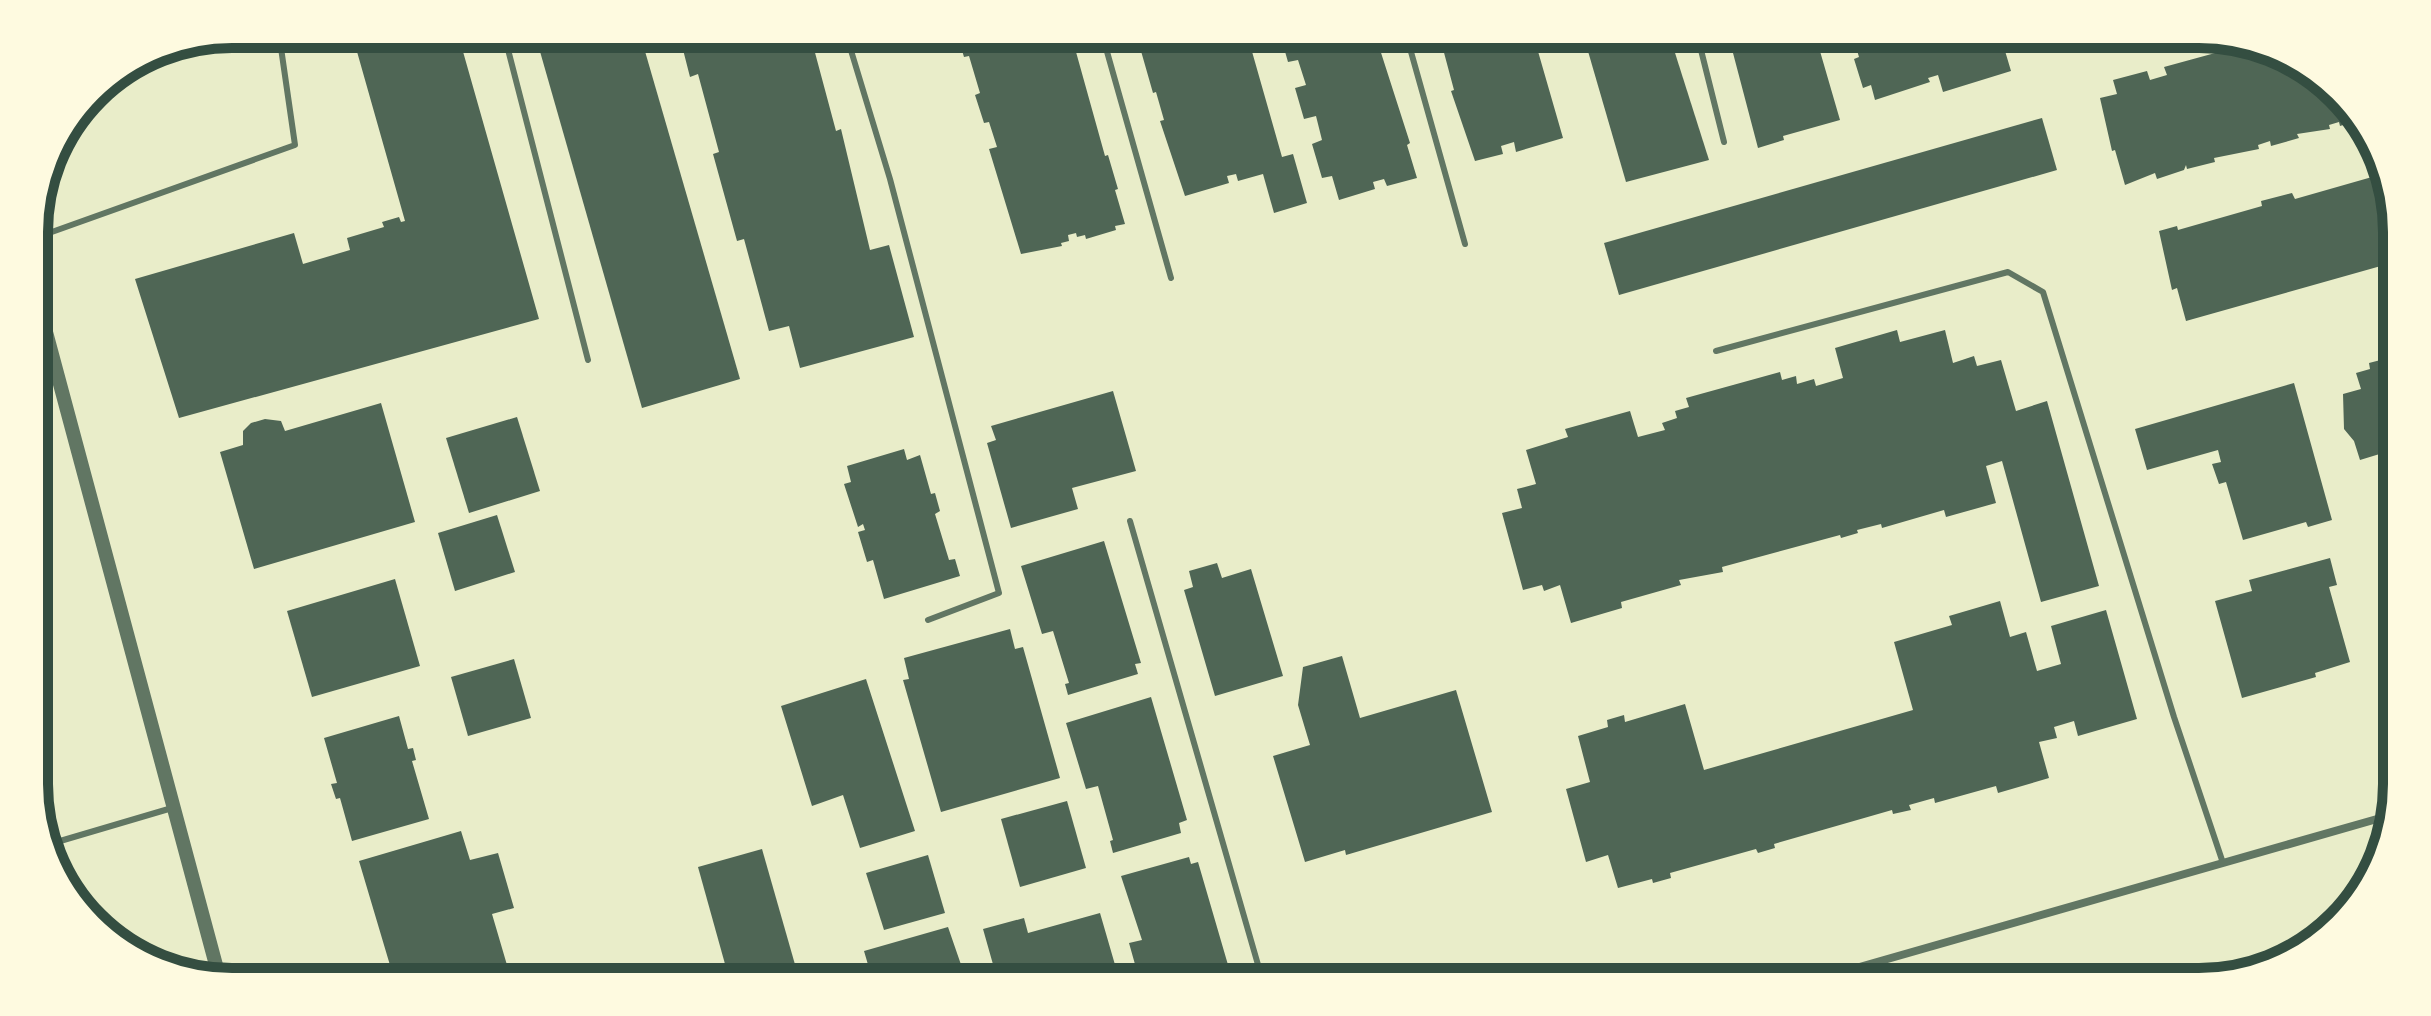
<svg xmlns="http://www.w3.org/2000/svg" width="2431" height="1016" font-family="'DejaVu Sans',sans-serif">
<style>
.building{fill:#4f6655}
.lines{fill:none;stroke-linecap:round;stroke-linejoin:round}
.service{stroke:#617663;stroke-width:6}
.minor{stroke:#617663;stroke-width:8}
.tertiary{stroke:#617663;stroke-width:14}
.rim{fill:none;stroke:#344e41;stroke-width:10}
</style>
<rect width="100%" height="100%" fill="#e9edc9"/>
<g class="building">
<path d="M352 34H458L539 319 179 418 135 279 294 233 303 264 350 250 347 238 384 227 382 222 399 217 401 222 405 221Z"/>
<path d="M535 34H640L740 379 642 408Z"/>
<path d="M679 34H810L836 131 841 129 870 250 889 245 914 337 800 368 789 326 769 331 744 239 737 241 713 154 719 152 698 74 690 77Z"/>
<path d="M957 34H1071L1105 156 1108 155 1118 189 1115 190 1125 224 1115 226 1116 230 1086 239 1085 235 1077 237 1076 233 1068 235 1069 241 1061 243 1062 246 1021 254 989 149 997 147 989 122 984 123 975 95 980 93 969 56 964 57Z"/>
<path d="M1140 34H1247L1282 157 1293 154 1307 203 1274 213 1263 174 1238 181 1236 174 1227 176 1229 183 1185 196 1160 121 1164 120 1156 92 1153 93 1141 51 1144 50Z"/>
<path d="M1280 34H1375L1410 143 1407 145 1417 178 1387 186 1384 179 1373 182 1375 189 1339 200 1332 176 1322 178 1312 144 1322 140 1316 116 1304 119 1295 88 1306 85 1298 60 1288 62Z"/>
<path d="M1439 34H1533L1563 138 1516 152 1514 142 1501 146 1503 154 1475 161 1451 91 1454 90Z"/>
<path d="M1583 34H1669L1709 160 1626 182Z"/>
<path d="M1728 34H1815L1840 120 1783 136 1784 140 1758 148Z"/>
<path d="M1852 34H2000L2011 71 1943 92 1938 75 1928 78 1930 82 1875 100 1871 85 1863 88 1854 59 1859 57Z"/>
<path d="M2248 44 2274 49 2356 111 2359 120 2340 126 2339 122 2329 125 2330 129 2297 134 2299 138 2271 146 2270 141 2258 145 2259 149 2214 158 2215 162 2187 169 2186 165 2184 170 2157 179 2155 173 2125 185 2115 150 2112 151 2100 98 2117 94 2113 80 2147 71 2150 80 2167 75 2164 67Z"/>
<path d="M2042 118 2057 170 1619 295 1604 243Z"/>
<path d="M2380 168 2395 206V262L2186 321 2177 288 2172 290 2159 231 2177 226 2178 230 2262 206 2261 201 2292 193 2295 199 2379 175Z"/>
<path d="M1897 330 1900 342 1945 330 1953 363 1974 356 1977 366 2001 360 2016 411 2047 401 2099 586 2041 602 2002 461 1986 466 1996 503 1946 517 1944 510 1882 528 1881 524 1857 530 1858 533 1841 538 1840 535 1722 567 1723 572 1679 580 1681 585 1621 602 1622 608 1571 623 1560 585 1544 591 1542 585 1523 590 1502 513 1522 508 1517 489 1536 484 1526 450 1568 437 1565 429 1630 411 1638 437 1665 430 1662 423 1677 418 1675 411 1689 407 1686 398 1780 372 1782 380 1796 376 1797 384 1814 379 1816 386 1843 378 1835 348Z"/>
<path d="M2396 356V449L2360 460 2354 441 2344 429 2343 394 2361 389 2356 373 2370 369 2369 363Z"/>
<path d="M2294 383 2332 520 2308 527 2306 522 2243 540 2226 482 2219 484 2212 464 2221 462 2218 450 2147 470 2135 429Z"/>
<path d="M1113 391 1136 471 1072 488 1078 509 1011 528 987 443 996 440 991 426Z"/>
<path d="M381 403 415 522 254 569 220 452 243 445V431L251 423 265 419 281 421 285 431Z"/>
<path d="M517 417 540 491 469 513 446 438Z"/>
<path d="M904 449 907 460 920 455 931 494 935 493 940 511 935 514 949 560 955 559 960 576 884 599 873 560 867 562 858 532 865 530 863 524 858 527 844 484 851 482 847 466Z"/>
<path d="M497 515 515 572 455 591 438 533Z"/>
<path d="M1104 541 1141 663 1135 664 1138 674 1068 695 1065 684 1069 683 1053 631 1042 634 1021 566Z"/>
<path d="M2330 558 2337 585 2329 587 2350 662 2315 673 2316 677 2242 698 2215 601 2252 591 2249 580Z"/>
<path d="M1217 563 1222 578 1251 569 1283 676 1215 696 1184 590 1193 587 1189 571Z"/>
<path d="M395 579 420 666 312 697 287 611Z"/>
<path d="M2000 601 2010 637 2026 632 2037 671 2061 664 2051 626 2106 610 2137 719 2078 736 2074 721 2054 727 2057 738 2039 742 2049 778 1998 793 1996 786 1935 803 1934 798 1909 805 1911 810 1893 814 1892 810 1774 844 1775 848 1758 853 1756 849 1670 873 1671 878 1653 883 1652 879 1618 888 1608 855 1586 862 1566 789 1590 782 1578 736 1608 727 1607 720 1624 715 1625 722 1685 704 1704 770 1913 710 1894 642 1952 625 1949 616Z"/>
<path d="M1010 629 1015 649 1023 647 1060 778 941 812 903 680 909 679 904 658Z"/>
<path d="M1342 656 1360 718 1456 690 1492 812 1346 855 1345 850 1305 862 1273 756 1310 745 1298 705 1303 667Z"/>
<path d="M514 659 531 718 468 736 451 677Z"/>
<path d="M866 679 915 831 860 848 843 795 812 806 781 706Z"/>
<path d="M1151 697 1187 820 1179 823 1181 833 1113 853 1110 841 1113 840 1098 786 1086 789 1066 723Z"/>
<path d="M399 716 408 749 413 748 416 760 412 761 429 819 352 841 340 798 336 799 331 784 337 783 324 738Z"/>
<path d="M1067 801 1086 868 1020 887 1001 819Z"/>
<path d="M461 831 470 860 498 853 514 908 492 914 512 982H395L359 861Z"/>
<path d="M762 849 800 982H730L698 867Z"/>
<path d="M928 855 945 913 884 930 866 873Z"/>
<path d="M1189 857 1191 864 1198 862 1233 982H1140L1129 943 1142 940 1121 876Z"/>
<path d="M1100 913 1120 982H998L983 929 1024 918 1028 933Z"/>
<path d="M948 927 967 982H838L837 979 851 975 849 970 869 968 864 951Z"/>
<path d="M609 970 613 982H574L573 981Z"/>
</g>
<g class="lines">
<g class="service">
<path d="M504 34 588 360"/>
<path d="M846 34 890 179 999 593 928 620"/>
<path d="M1102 34 1171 278"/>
<path d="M1406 34 1465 244"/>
<path d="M1697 34 1724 142"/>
<path d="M35 238 295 145 279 34"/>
<path d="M1716 351 2008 272 2043 292 2174 717 2223 863"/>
<path d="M1130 521 1263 982"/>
<path d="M50 844 172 808"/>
</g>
<g class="minor">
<path d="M35 349 49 343"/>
<path d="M1807 982 2391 815"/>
</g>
<path class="tertiary" d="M35 291 220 980"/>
</g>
<path d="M0 0H2431V1016H0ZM232 48H2199A184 184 0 0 1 2383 232V784A184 184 0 0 1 2199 968H232A184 184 0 0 1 48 784V232A184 184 0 0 1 232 48Z" fill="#fefae0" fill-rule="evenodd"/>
<path class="rim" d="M232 48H2199A184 184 0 0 1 2383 232V784A184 184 0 0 1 2199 968H232A184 184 0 0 1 48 784V232A184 184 0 0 1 232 48Z"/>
</svg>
